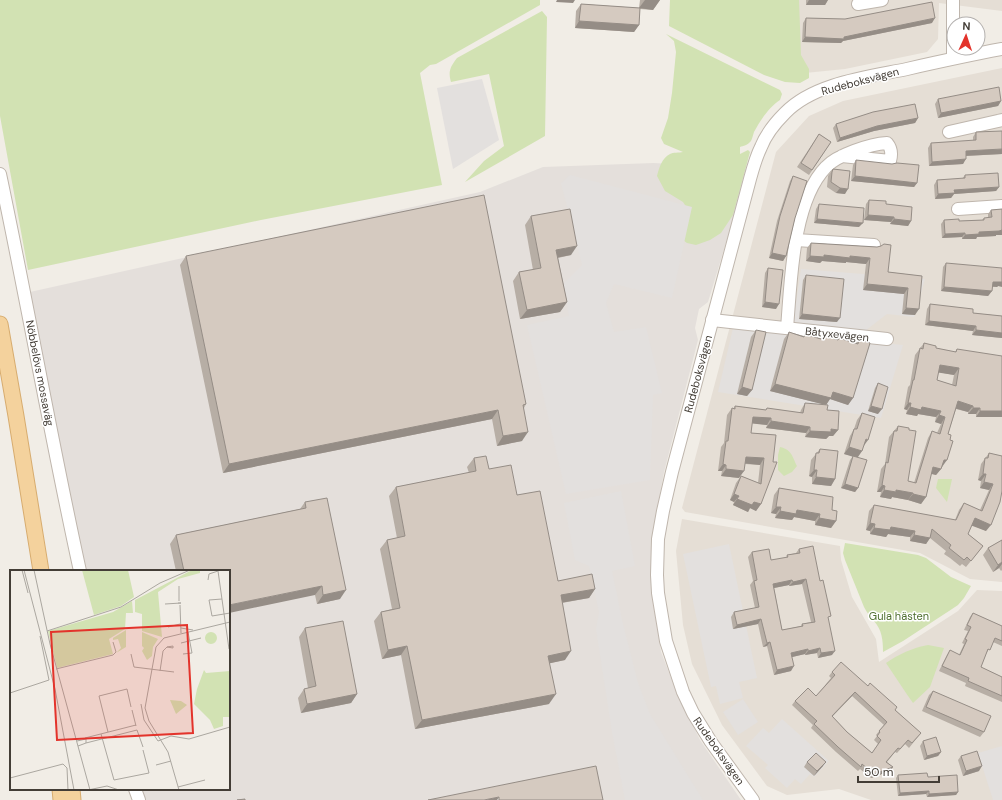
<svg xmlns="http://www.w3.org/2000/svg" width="1002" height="800" font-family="'DM Sans',sans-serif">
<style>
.residential{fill:#e5ded5}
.industrial{fill:#e4dfdb}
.green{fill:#d2e2b3}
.parking{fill:#e3e0de}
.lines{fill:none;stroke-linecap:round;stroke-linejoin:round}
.minor-casing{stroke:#bfb6ad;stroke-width:14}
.major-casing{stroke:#d7ac6f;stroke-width:17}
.minor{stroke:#fff;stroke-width:12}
.major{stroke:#f4d29d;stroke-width:15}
.wall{fill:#b7aea5;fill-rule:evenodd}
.shaded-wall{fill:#958d86}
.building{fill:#d5cac0;stroke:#958d86;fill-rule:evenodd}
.labels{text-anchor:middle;stroke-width:3;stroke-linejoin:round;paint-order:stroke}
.street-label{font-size:11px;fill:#433d36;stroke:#fff}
.park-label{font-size:11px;fill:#4f6f30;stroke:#fff}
.inset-road{fill:none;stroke:#aba7a0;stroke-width:1}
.view{fill:#e3332b;fill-opacity:0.15;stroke:#e3332b;stroke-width:2}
.inset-edge{fill:none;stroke:#433d36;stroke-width:2}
</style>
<rect width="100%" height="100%" fill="#f1ede6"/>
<g class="residential">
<path d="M794 0H1002V11L939 3 938 39 927 52 845 69 795 74Z"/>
<path d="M1002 68V582L970 579 920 553 685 512 682 508 776 152 809 116 843 101Z"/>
<path d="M682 519 840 546 841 560 852 597 876 639 879 662 958 611 977 590 1002 591V800H871L839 789 787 795 767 786 722 725 692 664 683 625 676 551Z"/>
</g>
<path class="industrial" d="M654 163 749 169 739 200 708 302 699 309 695 328 698 340 664 472 653 534 652 589 661 652 677 693 700 740 741 800H144L141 789H229V571H85L76 529 30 292 480 192 543 167Z"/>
<g class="green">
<path d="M0 0H540V5L436 64 430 65 420 73 442 185 261 220 28 270 0 116Z"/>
<path d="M670 0H799L801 55 809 69V78L800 83 785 82 764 75 669 26Z"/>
<path d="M542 11 547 17 545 136 465 182 484 161 504 146 489 74 451 82C448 72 450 67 457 58Z"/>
<path d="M666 34 780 90 782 94 780 100C769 107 760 121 754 132 753 135 752 139 751 141 748 145 743 146 740 147V154L748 150 750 152 733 215 721 233 710 240 696 245 687 243 680 238 687 208 683 202 665 191 657 176C659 168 662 158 670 154 673 152 679 153 683 152L664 144 661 138 668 118 672 93 676 52 674 41Z"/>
<path d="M780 447C792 450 792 456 797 466L792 472 784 476 778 470V455Z"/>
<path d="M938 479H952L947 502 936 488Z"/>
<path d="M845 543 918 555 926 558 951 577 971 586 964 598 958 605 949 611 903 641 883 652C883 640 882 630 874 621 870 616 867 613 864 607L845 560 843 553Z"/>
<path d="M928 645 944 648 930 687 913 703 906 693 886 663C899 654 912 648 928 645Z"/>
</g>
<g class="parking">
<path d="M482 79 499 140 453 169 437 88Z"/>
<path d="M570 175 692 207 672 298 614 284 606 303 614 332 646 327 662 393 653 395 650 480 566 494 527 325 569 316 563 284 582 265 561 183Z"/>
<path d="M801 269 925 279 914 317 887 314 865 331 793 323Z"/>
<path d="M733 328 903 345 881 418 718 392Z"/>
<path d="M621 491 635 566 612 571 623 624 638 683 650 714 703 800H625L612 732 596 629 599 612 589 566 575 560 564 503Z"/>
<path d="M729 544 757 678 739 682 743 698 720 704 716 686 711 687 683 554Z"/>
<path d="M743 699 758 722 738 735 723 712Z"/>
<path d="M782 719 829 761 814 777 810 774 801 784 795 779 787 788 765 768 768 765 746 746 763 728 769 733Z"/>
<path d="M1002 746V800H993L978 753Z"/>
</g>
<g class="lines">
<defs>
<g id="minor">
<path d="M858 4 882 0"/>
<path d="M953 58V0"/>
<path d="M949 132 1002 120"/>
<path d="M0 174C28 306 51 439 80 571"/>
<path d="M958 209 1002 206"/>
<path d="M796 240 874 245"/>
<path d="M712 320 887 339"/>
<path d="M787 328C791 282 792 202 826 167 837 155 870 144 887 143 892 149 892 154 890 161L842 156"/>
<path d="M135 789 139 800"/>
<path d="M753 800 711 742 693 713 683 692 666 641 658 593 657 575 658 539 663 511 672 472 750 179C753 168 756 157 761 147 766 134 776 122 785 113 814 83 868 77 907 69 938 62 970 55 1002 49"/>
</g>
<g id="major">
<path d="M0 324 16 416 41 571"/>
<path d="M60 789 61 800"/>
<path d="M72 789 73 800"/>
</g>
</defs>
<use href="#minor" class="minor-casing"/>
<use href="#major" class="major-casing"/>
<use href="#minor" class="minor"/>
<use href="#major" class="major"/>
</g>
<g class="wall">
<path d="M640 0H660L653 10 640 9 639 25 634 32 575 28 576 11 581 4 639 8Z"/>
<path d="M806 0H828L825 5H806Z"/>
<path d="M806 18 932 23 843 41 841 43 802 42 803 23Z"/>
<path d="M938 99 1001 101 998 106 938 118 935 104Z"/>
<path d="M918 118 915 123 874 131 837 142 833 128 836 124Z"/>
<path d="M976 132 1002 154 966 156 963 164 929 166 928 148 931 143 973 141V137Z"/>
<path d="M819 134 831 142 809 175 797 167Z"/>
<path d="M856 160 917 183 914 187 851 181 853 165Z"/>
<path d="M833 169 845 194 836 193 827 187 828 176Z"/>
<path d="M965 175 999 187 996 191 954 194 951 198 935 199 934 185 937 180 962 179Z"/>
<path d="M793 176 795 218 786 256 783 261 769 258 777 221 790 181Z"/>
<path d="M869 200 886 204 911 221 908 226 890 224 891 222 864 220 866 204Z"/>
<path d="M819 204 859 227 814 223 816 209Z"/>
<path d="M1002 209V235H996V236L977 237 976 239H962V237L942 238 941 224 944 220 959 221 982 220 984 218H988V214L991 210Z"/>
<path d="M531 216 571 255 558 258 567 302 560 312 520 319 513 281 519 272 533 270 525 225Z"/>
<path d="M811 243 877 247 888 272 922 276 915 315 902 314 904 294 863 290 866 264 846 262V263L822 261 820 263 806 261 807 248Z"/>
<path d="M186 256 526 404 524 408 522 441 497 446 492 419 223 473 180 265Z"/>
<path d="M946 263 998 286 997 287H992V291L988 296 941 291 943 267Z"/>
<path d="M768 268 776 309 762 307 765 273Z"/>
<path d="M806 275 837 322 799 319 803 280Z"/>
<path d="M930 304 973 313 1002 316V338L972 335 973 331 925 325 927 309Z"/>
<path d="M756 330 752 390 747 396 737 394 751 337Z"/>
<path d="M789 332 804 336 805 334 823 340 826 336 837 340 839 338 857 343 859 339 853 398 848 405 830 399 826 405 770 391 784 339Z"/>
<path d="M924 343 936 348 955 352 957 349 1002 417H976V414H968V412L956 409 948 434 942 467H941V469L936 475 931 474 926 497 921 504 908 500 892 497 891 499 880 497 881 492H877L881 469 885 464 889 437 898 426 908 481 914 483 928 438 932 431 937 433 941 424 935 422 936 417 918 414 917 416 906 414 907 410 904 409 908 387 910 385 915 355ZM938 372 954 375 952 385 937 380Z"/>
<path d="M878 383V414L868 411 875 388Z"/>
<path d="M805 403 827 410 838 430 833 436H829L826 439 805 437 806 433 766 428 767 425 752 423 751 433 776 435 761 504 756 511 750 508 748 512 733 505 734 502 730 500 736 483 741 476 758 483 760 465 745 464 739 478 721 476 722 471H718L721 447 724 443 727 415 732 408 733 409 735 406 766 410 767 408 800 413 801 410Z"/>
<path d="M862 413 863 447 862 451 858 457V488L855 492 841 488 850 460 853 456 844 454 850 436 854 429 857 420Z"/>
<path d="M820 449 835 479 831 486 812 484V477L809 476 811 460Z"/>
<path d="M989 453 1002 456 986 531 972 525 968 534 983 546 966 567 962 564 960 566 950 558 944 554 946 551 930 538 926 544 910 541V537L888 534 886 537 870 534V531L866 530 869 511 874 505 955 520 959 510 964 503 980 510 989 490 980 488 981 481 978 480 981 464Z"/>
<path d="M474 458 489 469 517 495 558 581 595 589 589 598 562 603 565 660 550 663 549 704 415 729 401 655 382 659 374 621 381 612 392 609 380 549 387 540 397 538 389 496 396 487 469 473 467 467Z"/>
<path d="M779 488 832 510 836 521 831 528 815 525V521L794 517 792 520 775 518 776 514 771 513 774 495Z"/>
<path d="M305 502 340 599 317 604 315 595 229 571H176L170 544 176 535 300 509Z"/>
<path d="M1002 540V570L1001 571 999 568 993 572 983 555 988 548Z"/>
<path d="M799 549 828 620 832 655 818 658 817 653 805 655V654L792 657 791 671 774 675 767 646 763 647 758 624 733 629 731 617 734 612 755 608 750 585 753 581 748 557 752 552 771 560 786 558 787 555 796 553ZM802 584 811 622 802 624 801 626 782 630 774 588 789 585V586Z"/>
<path d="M973 613 1002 626V646L993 642 986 654 981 667 1002 677V702L965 686 966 683 939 671 947 655 950 650 959 655 964 644 962 643 968 631 964 630 970 617Z"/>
<path d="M305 628 357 694 351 703 301 713 298 698 304 689 308 688 299 637Z"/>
<path d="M832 672 895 710 921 733 909 748 905 744 897 753 895 752 887 762 893 767 890 771 871 778 860 769 858 771 836 752 811 728 813 725 792 705 795 701 816 696 831 678 829 676ZM852 696 884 725 876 735 877 736 874 740 878 744 872 753 847 732 832 716Z"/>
<path d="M933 691 984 732 980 737 922 711 929 695Z"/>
<path d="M923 741 941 752 938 756 924 760 920 746Z"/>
<path d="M961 756 979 771 963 776 958 760Z"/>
<path d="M807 762 823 766 814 776 804 767Z"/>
<path d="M898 775 928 777 958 792 956 795 927 797 926 794 898 796 896 778Z"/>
</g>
<g class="shaded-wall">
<path d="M557 0H575L573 3 556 2Z"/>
<path d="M645 0H660L653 10 639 8Z"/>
<path d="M809 0H828L825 5H806Z"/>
<path d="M935 18 932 23 843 41 841 43 802 42 805 37H844Z"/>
<path d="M579 21 639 25 634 32 575 28Z"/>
<path d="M1001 101 998 106 938 118 941 113Z"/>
<path d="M918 118 915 123 874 131 837 142 840 138 877 126Z"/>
<path d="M1002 149V154L963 156 966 151Z"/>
<path d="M966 159 963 164 929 166 932 162Z"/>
<path d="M855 176 917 183 914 187 851 181Z"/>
<path d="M999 187 996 191 954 194 951 198 935 199 938 194 954 190Z"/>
<path d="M840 188 848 189 845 194 836 193Z"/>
<path d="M868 215 894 217 891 222 864 220Z"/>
<path d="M817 219 863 223 859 227 814 223Z"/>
<path d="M894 219 911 221 908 226 890 224Z"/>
<path d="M1002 230V235H996V236L977 237 976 239H962L965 235 979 232Z"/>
<path d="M965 233 962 237 942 238 945 234Z"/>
<path d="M577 246 571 255 550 259 556 250Z"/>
<path d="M772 253 786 256 783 261 769 258Z"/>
<path d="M824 255 850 256 870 258 866 264 846 262V263L822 261 820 263 806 261 810 256Z"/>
<path d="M993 282H1002V287L998 286 997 287 989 286Z"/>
<path d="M867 284 908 288 904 294 863 290Z"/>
<path d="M944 287 992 291 988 296 941 291Z"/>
<path d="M567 302 560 312 520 319 527 310Z"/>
<path d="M765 302 779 304 776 309 762 307Z"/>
<path d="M906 308 919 309 915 315 902 314Z"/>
<path d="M802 314 840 318 837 322 799 319Z"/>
<path d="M929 321 976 326 973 331 925 325Z"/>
<path d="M976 330 1002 333V338L972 335Z"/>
<path d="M940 365 959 368 954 375 935 372Z"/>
<path d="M775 384 833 392 853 398 848 405 830 399 826 405 770 391Z"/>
<path d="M742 387 752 390 747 396 737 394Z"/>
<path d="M958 401 973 406 968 412 954 408Z"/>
<path d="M908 403H911L907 410 904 409Z"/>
<path d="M871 406 882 409 878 414 868 411Z"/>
<path d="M910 407H922L941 411 936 417 918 414 917 416 906 414Z"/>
<path d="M973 408H980L976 414H968Z"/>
<path d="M498 410 492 419 223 473 229 464Z"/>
<path d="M980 411H1002V417H976Z"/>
<path d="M939 415 945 417 941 424 935 422Z"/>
<path d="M753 417 771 418 767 425 748 423Z"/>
<path d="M771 421 810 427 806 433 766 428Z"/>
<path d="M831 429 838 430 833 436H829L826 439 805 437 810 431Z"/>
<path d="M528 432 522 441 497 446 503 436Z"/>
<path d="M866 439 868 440 863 447Z"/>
<path d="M849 447 862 451 857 458 844 454Z"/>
<path d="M746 457 764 458 760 465 741 463Z"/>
<path d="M944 460H947L942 467 939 466Z"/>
<path d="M723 464 726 465 722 471H718Z"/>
<path d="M933 467 941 469 936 475 929 473Z"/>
<path d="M726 469 744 471 739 478 721 476Z"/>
<path d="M814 470H817L812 477 809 476Z"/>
<path d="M983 474H986L981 481 978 480Z"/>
<path d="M816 477 835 479 831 486 812 484Z"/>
<path d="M984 482 993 484 989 490 980 488Z"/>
<path d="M845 484 858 488 855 492 841 488Z"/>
<path d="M882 485 885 486 881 492H877Z"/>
<path d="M884 490H896L913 493 908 500 892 497 891 499 880 497Z"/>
<path d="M734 494 739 496 734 502 730 500Z"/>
<path d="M913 494 926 497 921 504 908 500Z"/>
<path d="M737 499 754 502 761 504 756 511 750 508 748 512 733 505Z"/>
<path d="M776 507H781L776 514 771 513Z"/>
<path d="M797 510 820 514 815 521 794 517 792 520 775 518 780 511Z"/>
<path d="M819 518 836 521 831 528 815 525Z"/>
<path d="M975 518 991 525 986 531 970 525Z"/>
<path d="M870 523 875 524 870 531 866 530Z"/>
<path d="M891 527 915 531 910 537 888 534 886 537 870 534 874 528Z"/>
<path d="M914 535 930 538 926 544 910 541Z"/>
<path d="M1002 562V564L999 568 993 572 998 565Z"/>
<path d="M806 579 802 584 789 586 793 582Z"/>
<path d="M792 580 789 585 769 589 773 584Z"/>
<path d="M322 586 315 595 229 613V605Z"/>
<path d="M595 589 589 598 554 604 561 595Z"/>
<path d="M346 590 340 599 317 604 323 595Z"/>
<path d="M761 619 758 624 733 629 737 625Z"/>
<path d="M770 642 767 646 763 647 767 643Z"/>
<path d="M407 646 401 655 382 659 388 650Z"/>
<path d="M820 648 817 653 805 655 808 651Z"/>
<path d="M808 649 805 654 788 658 791 653Z"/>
<path d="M571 651 565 660 542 665 548 656Z"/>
<path d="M835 651 832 655 818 658 821 653Z"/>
<path d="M794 666 791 671 774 675 777 670Z"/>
<path d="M855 692 852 696 829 720 832 716Z"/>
<path d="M357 694 351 703 301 713 307 704Z"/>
<path d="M556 694 549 704 415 729 422 720Z"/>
<path d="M941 752 938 756 924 760 927 756Z"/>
<path d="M826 762 823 766 814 776 817 771Z"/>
<path d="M982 766 979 771 963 776 966 771Z"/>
<path d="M893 767 890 771 871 778 874 774Z"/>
<path d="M929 791 926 794 898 796 900 793Z"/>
<path d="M958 792 956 795 927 797 929 794Z"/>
<path d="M499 797 497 800H484Z"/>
</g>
<g class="building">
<path d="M932 2 935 18 844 37V39L805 37 806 18 845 19Z"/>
<path d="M581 4 640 8 639 25 579 21Z"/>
<path d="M999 87 1001 101 941 113 938 99Z"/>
<path d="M915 104 918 118 877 126 840 138 836 124 873 112Z"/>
<path d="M1002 131V149L966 151V159L932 162 931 143 976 140V132Z"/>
<path d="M819 134 831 142 812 170 801 163Z"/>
<path d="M856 160 892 164 897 163 919 165 917 183 855 176Z"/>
<path d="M833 169 850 171 848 189 840 188 831 182 832 172Z"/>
<path d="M998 173 999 187 954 190 955 193 938 194 937 180 965 178V175Z"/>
<path d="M793 176 807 181 795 218 786 256 772 253 780 216Z"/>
<path d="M484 195 526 404 523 405 528 432 503 436 498 410 229 464 186 256Z"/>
<path d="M869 200 886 201V204L912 207 911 221 894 219V217L868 215Z"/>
<path d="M819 204 864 208 863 223 817 219Z"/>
<path d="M570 209 577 246 556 250 567 302 527 310 519 272 541 268 531 216Z"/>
<path d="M1002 209V230L999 231 979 232V234L965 235V233L945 234 944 220 959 219V221L984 220V218L992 217 991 210Z"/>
<path d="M811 243 877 247 881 246 884 244 891 245 888 272 922 276 919 309 906 308 908 288 867 284 870 258 850 256V258L824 255V257L810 256Z"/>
<path d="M946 263 1002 268V282H993L992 291 944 287Z"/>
<path d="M768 268 783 270 779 304 765 302Z"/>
<path d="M806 275 844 279 840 318 802 314Z"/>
<path d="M930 304 973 309V313L1002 316V333L976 330V326L929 321Z"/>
<path d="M756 330 766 332 752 390 742 387Z"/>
<path d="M789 332 804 337 805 334 824 340 826 336 838 340 839 338 858 344 859 339 870 343 853 398 833 392 831 398 775 384Z"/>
<path d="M924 343 936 346V348L956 352 957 349 1002 356V411H980V408H973V406L958 401 948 434 951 435 950 440 953 441 947 460H944L941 469 933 467 926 497 913 494V493L896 490V492L884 490 885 486 882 485 886 462 888 463 894 431H897L898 426 909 428V430L916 431 908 481 916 483 932 431 940 434 945 417 939 415 941 411 922 407 921 410 910 407 911 403H908L913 380H914L920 348 923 349ZM940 365 959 368 956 386 937 380Z"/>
<path d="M878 383 888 387 882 409 871 406Z"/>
<path d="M805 403 828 405 827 410 839 411 838 430 831 429V432L810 431V427L771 421V418L753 417 751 433 776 435 773 462H777L761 504 754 502 752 505 737 499 739 496 734 494 741 476 761 484 764 458 746 457 744 471 726 469V465L723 464 726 441H728L732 408 735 409V406L766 410 767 408 803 413Z"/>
<path d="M862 413 875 417 868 440 866 439 862 451 849 447 854 429H857Z"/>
<path d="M820 449 838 451 835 479 816 477 817 470H814L816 453H819Z"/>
<path d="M989 453 1002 456V491L1000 502 991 525 975 518 968 534 983 546 971 561 967 557 964 560 949 548 951 545 932 529 930 538 914 535 915 531 891 527 890 530 874 528 875 524 870 523 874 505 956 520 964 503 982 511 993 484 984 482 986 474H983L985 458H988Z"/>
<path d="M486 456 489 469 511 465 517 495 540 491 558 581 592 574 595 589 561 595 571 651 548 656 556 694 422 720 407 646 388 650 381 612 400 608 387 540 405 536 396 487 476 471 474 458Z"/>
<path d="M853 456 867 460 858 488 845 484Z"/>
<path d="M779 488 833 497 832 510 837 511 836 521 819 518 820 514 797 510 796 514 780 511 781 507H776Z"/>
<path d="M327 498 346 590 323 595 322 586 229 605V571H184L176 535 306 508 305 502Z"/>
<path d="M1002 540V562L998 565 988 548Z"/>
<path d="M813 546 820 581 823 580 831 616 828 617 835 651 821 653 820 648 808 651V649L791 653 794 666 777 670 770 642 767 643 761 619 737 625 734 612 759 607 754 581 757 580 752 552 769 549 771 560 788 557 787 555 800 553 799 549ZM806 579 815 622 802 624 803 626 782 630 773 584 792 580 793 582Z"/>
<path d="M973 613 1002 626V641L995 638 990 650 988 649 981 667 1002 677V696L968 681 969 678 942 666 950 650 960 655 967 640 965 639 971 627 967 625Z"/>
<path d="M343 621 357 694 307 704 304 689 316 686 305 628Z"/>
<path d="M841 662 868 686 870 683 897 707 895 710 921 733 912 743 908 740 900 749 898 748 886 762 893 767 874 774 862 764 861 767 838 747 814 724 817 721 795 701 808 688 816 696 835 675 832 672ZM855 692 887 722 879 731 880 732 877 736 881 740 872 753 847 732 832 716Z"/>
<path d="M933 691 991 716 984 732 926 707Z"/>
<path d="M936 737 941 752 927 756 923 741Z"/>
<path d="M977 751 982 766 966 771 961 756Z"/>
<path d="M816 753 826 762 817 771 807 762Z"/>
<path d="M596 766 603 800H499V797L484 800H428Z"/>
<path d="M927 773 928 777 957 775 958 792 929 794V791L900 793 898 775Z"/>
<path d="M245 799V800H237Z"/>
</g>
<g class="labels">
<g class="street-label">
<text transform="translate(860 81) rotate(-15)" y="4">Rudeboksvägen</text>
<text transform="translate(837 334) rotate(6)" y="4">Båtyxevägen</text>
<text transform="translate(40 373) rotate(79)" y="4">Nöbbelövs mossaväg</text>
<text transform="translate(698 374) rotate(-75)" y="4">Rudeboksvägen</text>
<text transform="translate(719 751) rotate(55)" y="4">Rudeboksvägen</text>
</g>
<g class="park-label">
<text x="899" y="620">Gula hästen</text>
</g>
</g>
<g transform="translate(10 570)">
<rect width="220" height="220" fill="#f1ede6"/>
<path d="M72 0H118L124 27 111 36 84 45ZM182 0H190V3L168 9 148 22 152 67 132 61V44L125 42V30ZM122 31 123 43H116L115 59 99 69 103 84 47 98 38 61 103 42ZM116 60V77L106 83 111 78 108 69 103 70V68ZM132 62 148 69 143 77 142 86 137 90 132 81 134 78 132 76ZM195 68a6 6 0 1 1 12 0a6 6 0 1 1-12 0ZM194 100 196 103 220 101V147H213V156L204 159 200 150 184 134 187 119ZM160 130 171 131 177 135 166 144Z" fill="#d2e2b3"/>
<path class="inset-road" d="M12 0 18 23M14 0 45 119 64 220M24 0 40 74 80 220M198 10 199 4 208 1 219 79M169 16V31M212 29 199 30 202 46 220 43M155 34 171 33H168M170 35 171 63M158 57 170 54M171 58 183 60M37 61 111 37 150 13 180 0M171 73 191 68M121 84 124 97 164 102M173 84 182 83 178 62M46 99 103 85 106 82 103 72M150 101 153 81 157 77 163 76V78L157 77M0 123 39 110 30 66M131 134 134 150 148 171 161 166 179 169 220 157M122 140 126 156M127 160 133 177M98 162 89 126 117 119 121 137M91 164 104 210 139 203 133 180M75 168 126 155M67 171 76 169V173L68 176M76 173 127 160M146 195 161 191M0 208 53 194 57 198 58 220M168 217 195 210M78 220 97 216 109 220M169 220 158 182 139 151 135 138 146 77 154 68 220 52"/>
<path class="view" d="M177 55 183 163 47 170 41 62Z"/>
<rect width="220" height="220" class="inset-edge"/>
</g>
<g transform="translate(966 36) rotate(3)"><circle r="19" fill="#ffffff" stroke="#b4b1af"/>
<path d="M0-3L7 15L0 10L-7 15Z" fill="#e3332b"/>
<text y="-6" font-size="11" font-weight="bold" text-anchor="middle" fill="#433d36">N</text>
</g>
<path d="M858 776v6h81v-6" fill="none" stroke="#433d36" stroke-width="2"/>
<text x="864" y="776" font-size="12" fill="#433d36" stroke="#ffffff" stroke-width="3" paint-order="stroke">50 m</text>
</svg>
